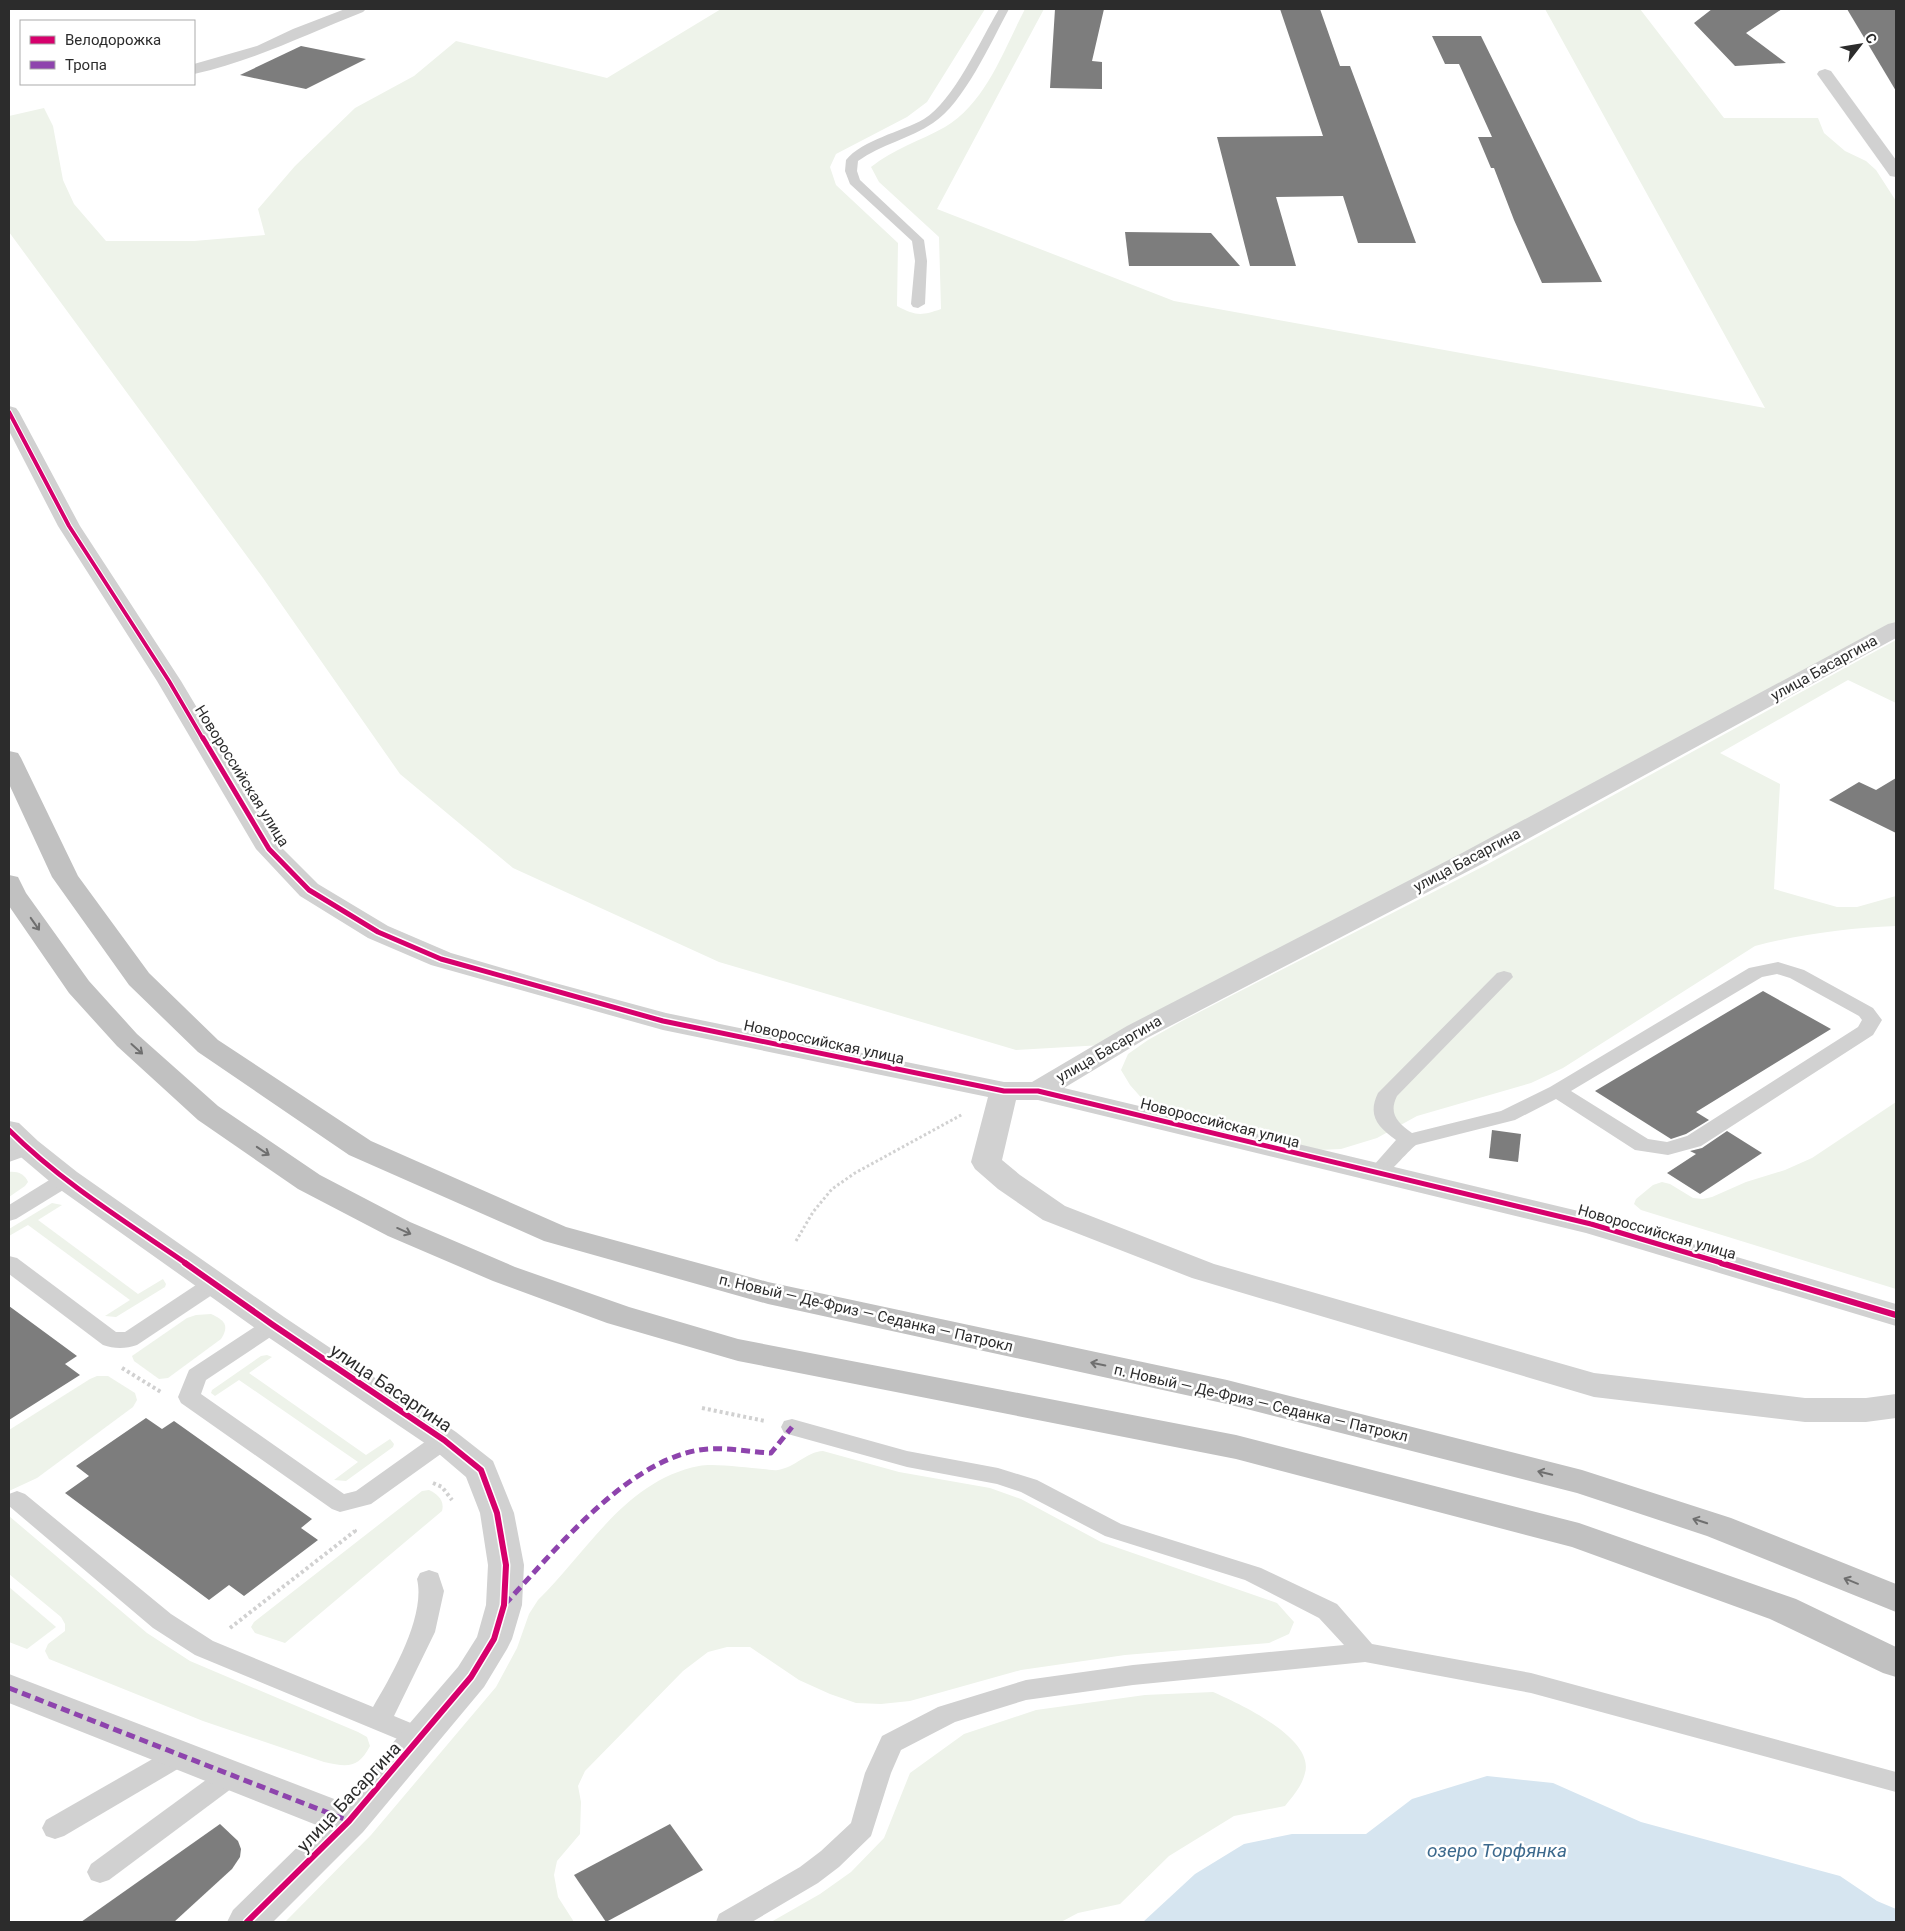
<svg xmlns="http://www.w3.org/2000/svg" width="1905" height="1931" font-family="Roboto,sans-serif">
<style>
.green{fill:#eef3ea}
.water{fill:#d6e5f0}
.building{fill:#7d7d7d}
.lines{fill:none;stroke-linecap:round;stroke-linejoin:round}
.path-far1{stroke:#d1d1d1;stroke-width:3;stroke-dasharray:2.5 2.5;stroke-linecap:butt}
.path{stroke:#d1d1d1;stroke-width:4;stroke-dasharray:3 3;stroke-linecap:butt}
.service{fill:#d1d1d1;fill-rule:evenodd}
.minor{fill:#d1d1d1;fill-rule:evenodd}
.trunk{fill:#c1c1c1;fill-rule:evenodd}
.quiet{stroke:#8e44ad;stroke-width:5;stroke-dasharray:9 5;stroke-linecap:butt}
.cycleway-far2-casing{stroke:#fff;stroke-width:6}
.cycleway-far1-casing{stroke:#fff;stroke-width:8}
.cycleway-casing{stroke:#fff;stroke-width:9}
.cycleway-far2{stroke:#d6006c;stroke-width:4}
.cycleway-far1{stroke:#d6006c;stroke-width:5}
.cycleway{stroke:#d6006c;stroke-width:6}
.oneway{stroke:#6f6f6f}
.labels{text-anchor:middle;stroke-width:5;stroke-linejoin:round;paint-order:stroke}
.street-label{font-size:15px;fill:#2c2c2c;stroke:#fff}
.near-street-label{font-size:18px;fill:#2c2c2c;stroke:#fff}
.near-water-label{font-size:19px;font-style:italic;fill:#3c698d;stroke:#fff}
</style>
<rect width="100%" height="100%" fill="#fff"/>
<g class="green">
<path d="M721 9H985L927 102 907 117 836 154 830 167 836 185 898 243 897 306C916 316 921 316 941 309L939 237 879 182 871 167C893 149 920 141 945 127 986 103 1004 49 1025 9H1044L937 209 1174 301 1765 408 1545 9H1640L1724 118H1818L1824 133 1845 151 1866 161 1876 170 1896 201V630L1473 863 1120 1044 1016 1050 719 962 513 868 400 774 263 578 9 232V116L44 108 53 126 63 180 74 204 106 241H194L265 235 258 209 295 166 355 108 414 76 456 41 607 78Z"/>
<path d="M1896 640V703L1848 680 1720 753 1780 784 1774 889 1837 907H1857L1896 896V926C1849 928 1801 934 1755 946L1563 1068 1531 1083 1417 1116 1377 1138 1341 1149 1319 1150 1185 1118 1145 1102 1130 1085 1121 1070 1128 1054 1148 1040 1182 1021 1486 865Z"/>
<path d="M1896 1102V1289L1641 1210 1634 1204 1636 1199 1653 1185 1662 1182 1670 1184 1693 1198 1703 1199 1712 1197 1746 1182 1785 1170 1812 1158Z"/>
<path d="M9 1172C17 1171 25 1174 28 1182L25 1186 9 1197Z"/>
<path d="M52 1203 62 1205 38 1220 138 1294 163 1279 166 1284 165 1287 116 1317 105 1316 130 1300 28 1225 9 1236V1229Z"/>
<path d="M211 1314C224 1320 230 1325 221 1339L168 1378 159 1379 134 1361 132 1356 187 1318 196 1315Z"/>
<path d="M267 1355 272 1357 249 1373 366 1455 390 1439 394 1444 393 1447 346 1481 334 1480 358 1462 239 1380 215 1396 211 1393 212 1390 261 1356Z"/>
<path d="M97 1376H108L135 1393 137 1400 133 1407 37 1478 9 1491V1430L90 1379Z"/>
<path d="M823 1451 899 1472 990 1488 1021 1499 1101 1542 1277 1603 1294 1622 1289 1634 1269 1643 1125 1655 1021 1670 910 1701 881 1704 856 1703 830 1694 799 1680 750 1647H727L708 1652 683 1671 585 1771 578 1786 581 1802 580 1834 557 1861 554 1875 558 1897 574 1922H285L371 1835 496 1687 517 1648 529 1614 538 1600C587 1552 626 1480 699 1466 714 1463 747 1468 763 1469 768 1469 773 1471 778 1470 796 1467 806 1452 823 1451Z"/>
<path d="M429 1490C437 1494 445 1500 442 1511L285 1643 255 1633 251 1627 254 1622 422 1491Z"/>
<path d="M9 1516 147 1633 190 1661 358 1732 367 1737 370 1746C358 1769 347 1767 324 1762L203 1721 49 1659 45 1651 48 1644 65 1631V1624L61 1617 9 1574Z"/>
<path d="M9 1587 56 1627 27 1649 9 1642Z"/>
<path d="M1213 1692C1238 1703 1315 1738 1305 1773 1302 1786 1293 1796 1285 1806L1234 1816 1169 1856 1120 1904 1078 1913 1061 1922H771L820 1894 851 1872 884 1838 910 1773 964 1734 1036 1710 1145 1695Z"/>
</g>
<path class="water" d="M1487 1776 1553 1783 1641 1822 1840 1876 1877 1901 1896 1909V1922H1143L1195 1874 1244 1844 1292 1834H1366L1412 1799Z"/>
<g class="building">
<path d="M1055 9H1104L1092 61 1102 62V89L1050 88Z"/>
<path d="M1280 9H1320L1340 66H1350L1416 243H1358L1343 196 1276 197 1296 266H1250L1217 137 1323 136Z"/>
<path d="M1712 9H1782L1746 33 1786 63 1735 66 1694 23Z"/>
<path d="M1847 9H1896V91Z"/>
<path d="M1432 36H1481L1602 282 1542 283 1514 220 1494 168H1491L1478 137H1492L1459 64H1445Z"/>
<path d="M301 46 366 59 306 89 240 75Z"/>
<path d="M1125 232 1211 233 1240 266H1129Z"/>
<path d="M1896 778V833L1829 800 1859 782 1876 790Z"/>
<path d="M1763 991 1831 1029 1696 1112 1709 1120 1686 1134 1671 1139 1595 1091Z"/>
<path d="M1492 1130 1521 1134 1518 1162 1489 1158Z"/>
<path d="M1727 1131 1762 1153 1700 1194 1667 1173 1696 1154 1690 1151 1702 1148Z"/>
<path d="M9 1306 77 1356 65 1364 80 1375 9 1420Z"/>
<path d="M146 1418 162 1429 174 1421 288 1502 312 1519 301 1528 318 1540 244 1596 229 1585 209 1600 65 1493 89 1476 76 1466Z"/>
<path d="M220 1824 238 1841 241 1849 240 1857 232 1869 174 1922H81Z"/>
<path d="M670 1824 703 1870 606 1922 574 1875Z"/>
</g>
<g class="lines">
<path class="path-far1" d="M796 1241 813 1212 832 1189 855 1173 963 1114"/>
<g class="path">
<path d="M122 1368 161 1392"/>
<path d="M702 1408 765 1421"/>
<path d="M433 1483 442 1487 452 1500"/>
<path d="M230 1628 355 1531 353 1530"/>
</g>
<g class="service">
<path d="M999 9H1009C991 42 964 103 933 123 910 139 881 144 858 161L857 171 860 180 924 240 927 261 925 304 918 308 913 307 911 304 915 261 912 241 850 184 845 171 846 160C862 140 901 132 924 119 953 102 981 39 999 9Z"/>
<path d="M1778 962 1804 970 1873 1008 1882 1020 1873 1035 1701 1146 1668 1155 1635 1150 1556 1099 1515 1120 1416 1145C1408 1151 1386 1177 1381 1179 1376 1181 1373 1180 1369 1179L1366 1174 1396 1140C1378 1127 1367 1116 1378 1093L1497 973 1504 971 1511 973 1513 977 1397 1096C1388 1114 1398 1123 1412 1133L1501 1111 1550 1087 1749 968ZM1777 974 1790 978 1859 1016 1862 1020 1858 1027 1687 1136 1667 1142 1648 1139 1571 1091 1762 977Z"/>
<path d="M27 1142 34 1143 37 1148 34 1153 9 1162V1148Z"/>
<path d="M66 1172 73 1174 76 1179 73 1184 16 1219 9 1221V1205L59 1174Z"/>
<path d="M9 1256 17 1258 116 1332H125L205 1279 213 1277 221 1279 224 1284 221 1289 137 1345C126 1349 114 1349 103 1345L9 1274Z"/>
<path d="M273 1318 281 1320 284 1325 281 1330 206 1380 201 1394 344 1494 356 1491 436 1434 444 1432 452 1434 455 1440 452 1446 371 1504 340 1512 332 1509 181 1403 178 1397 189 1370 265 1320Z"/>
<path d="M792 1419 907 1451 998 1468 1037 1480 1121 1524 1261 1568 1337 1604 1372 1644 1531 1673 1896 1772V1792L1531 1693 1365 1662 1133 1685 1026 1700 955 1722 901 1750 891 1773 871 1836 839 1867 818 1883 752 1922H716L719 1914 800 1867 821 1851 851 1823 865 1773 882 1736 938 1707 1026 1680 1133 1665 1344 1645 1319 1618 1245 1580 1105 1536 1021 1492 997 1484 907 1467 784 1433 781 1427 784 1421Z"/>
<path d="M17 1491 25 1494 171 1614 213 1641 373 1707C392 1675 426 1616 417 1579L420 1573 429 1570 438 1573 444 1591 435 1632 394 1716 430 1731 434 1738 430 1745 421 1748 412 1745 195 1655 153 1628 9 1506V1494Z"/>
<path d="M179 1746 188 1749 192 1756 188 1763 64 1836 55 1839 46 1836 42 1828 46 1820 170 1749Z"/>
<path d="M230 1766 239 1769 243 1776 239 1783 109 1880 100 1883 91 1880 87 1872 91 1864 221 1769Z"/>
</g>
<g class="minor">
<path d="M345 9H366L363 12C307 34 253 61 194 74V64L257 46 293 29Z"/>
<path d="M1825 69 1831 71 1896 160V177L1890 176 1817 74 1819 71Z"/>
<path d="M9 406 16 408 19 412 80 526 181 681 279 845 318 884 388 926 451 953 544 980 666 1013 1004 1082H1032L1127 1026 1462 853 1888 624 1896 622V638L1480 865 1147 1038 1064 1088 1591 1214 1896 1304V1326L1586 1233 1038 1100H1016L1002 1160 1020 1175 1065 1206 1214 1264 1594 1373 1805 1398H1866L1896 1394V1418L1866 1422H1805L1594 1397 1192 1278 1043 1220 998 1189 975 1169 971 1162 988 1097 663 1030 431 965 368 938 300 896 256 849 157 681 58 526 9 431Z"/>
<path d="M9 1121 19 1123 38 1141 77 1172 284 1317 456 1432 493 1461 514 1513 524 1565 522 1605 512 1639 507 1649 484 1687 363 1832 273 1922H227L233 1910 319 1826 9 1703V1674L342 1802 458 1667 477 1637 486 1605 488 1565 480 1513 466 1477 432 1448 262 1333 55 1186 9 1147Z"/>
</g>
<g class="trunk">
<path d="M9 751 18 753 21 758 78 876 149 973 218 1040 371 1141 566 1227 768 1282 1227 1380 1582 1470 1731 1518 1896 1584V1612L1707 1536 1577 1493 1227 1404 768 1304 544 1241 349 1155 198 1052 129 985 52 877 9 784Z"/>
<path d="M9 875 18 877 26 893 89 981 137 1034 218 1106 320 1175 410 1222 515 1267 629 1307 738 1339 1236 1435 1579 1523 1796 1599 1896 1647V1677L1883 1673 1770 1619 1572 1547 1236 1459 738 1361 607 1323 493 1281 388 1236 298 1189 198 1120 117 1046 69 993 9 906Z"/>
</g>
<g class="quiet">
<path d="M505 1604C555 1551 624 1463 699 1450 722 1446 748 1452 771 1453L792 1427"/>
<path d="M9 1688 349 1821"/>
</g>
<defs>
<path id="cycleway-far2" d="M9 412 69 526 169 681 203 739"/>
<g id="cycleway-far1">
<path d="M203 738 269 849 309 890 378 932 441 959 663 1021 1004 1091H1038L1591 1224 1725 1264"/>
<path d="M9 1130C61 1182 126 1222 187 1264"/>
</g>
<g id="cycleway">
<path d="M185 1263 273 1325 444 1440 481 1470 497 1513 506 1565 504 1605 494 1639 471 1677 349 1821 247 1922"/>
<path d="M1721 1263 1896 1315"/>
</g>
</defs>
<use href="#cycleway-far2" class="cycleway-far2-casing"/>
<use href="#cycleway-far1" class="cycleway-far1-casing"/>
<use href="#cycleway" class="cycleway-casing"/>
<use href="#cycleway-far2" class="cycleway-far2"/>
<use href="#cycleway-far1" class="cycleway-far1"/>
<use href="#cycleway" class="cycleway"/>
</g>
<defs><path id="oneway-shaft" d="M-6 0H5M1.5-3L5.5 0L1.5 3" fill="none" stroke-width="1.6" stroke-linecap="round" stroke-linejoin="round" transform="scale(1.25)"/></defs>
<g class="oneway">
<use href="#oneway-shaft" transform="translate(35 924) rotate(55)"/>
<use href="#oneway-shaft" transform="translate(137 1049) rotate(42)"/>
<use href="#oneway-shaft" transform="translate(263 1151) rotate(34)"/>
<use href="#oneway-shaft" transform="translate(404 1231) rotate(24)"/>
<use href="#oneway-shaft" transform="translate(1098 1364) rotate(-168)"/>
<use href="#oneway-shaft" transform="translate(1545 1473) rotate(-166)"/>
<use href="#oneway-shaft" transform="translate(1700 1521) rotate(-162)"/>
<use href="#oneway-shaft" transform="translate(1851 1581) rotate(-158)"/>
</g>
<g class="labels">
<g class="street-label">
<text transform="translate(1824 668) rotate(-29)" y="5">улица Басаргина</text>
<text transform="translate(242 776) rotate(58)" y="5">Новороссийская улица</text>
<text transform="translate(1467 860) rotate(-28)" y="5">улица Басаргина</text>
<text transform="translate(824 1042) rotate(12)" y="5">Новороссийская улица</text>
<text transform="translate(1109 1049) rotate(-30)" y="5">улица Басаргина</text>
<text transform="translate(1220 1123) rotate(14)" y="5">Новороссийская улица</text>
<text transform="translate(1657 1232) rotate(16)" y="5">Новороссийская улица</text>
<text transform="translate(866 1313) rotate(13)" y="5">п. Новый — Де-Фриз — Седанка — Патрокл</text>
<text transform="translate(1261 1403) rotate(13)" y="5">п. Новый — Де-Фриз — Седанка — Патрокл</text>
</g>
<g class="near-street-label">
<text transform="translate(391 1388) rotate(34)" y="6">улица Басаргина</text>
<text transform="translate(349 1797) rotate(-47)" y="6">улица Басаргина</text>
</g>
<g class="near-water-label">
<text x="1497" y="1857">озеро Торфянка</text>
</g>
</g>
<rect width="1905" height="1931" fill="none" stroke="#2c2c2c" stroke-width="20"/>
<rect x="20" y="20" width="175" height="65" fill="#ffffff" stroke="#ababab"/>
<rect x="30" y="36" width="25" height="8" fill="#d6006c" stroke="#ababab"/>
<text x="65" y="45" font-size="15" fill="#2c2c2c">Велодорожка</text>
<rect x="30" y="61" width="25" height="8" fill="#8e44ad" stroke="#ababab"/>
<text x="65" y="70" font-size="15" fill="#2c2c2c">Тропа</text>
<g transform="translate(1860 45) rotate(59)" stroke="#ffffff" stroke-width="4" paint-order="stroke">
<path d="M0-4L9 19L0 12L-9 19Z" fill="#2c2c2c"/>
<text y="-8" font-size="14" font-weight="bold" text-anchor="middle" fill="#2c2c2c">С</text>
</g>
</svg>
